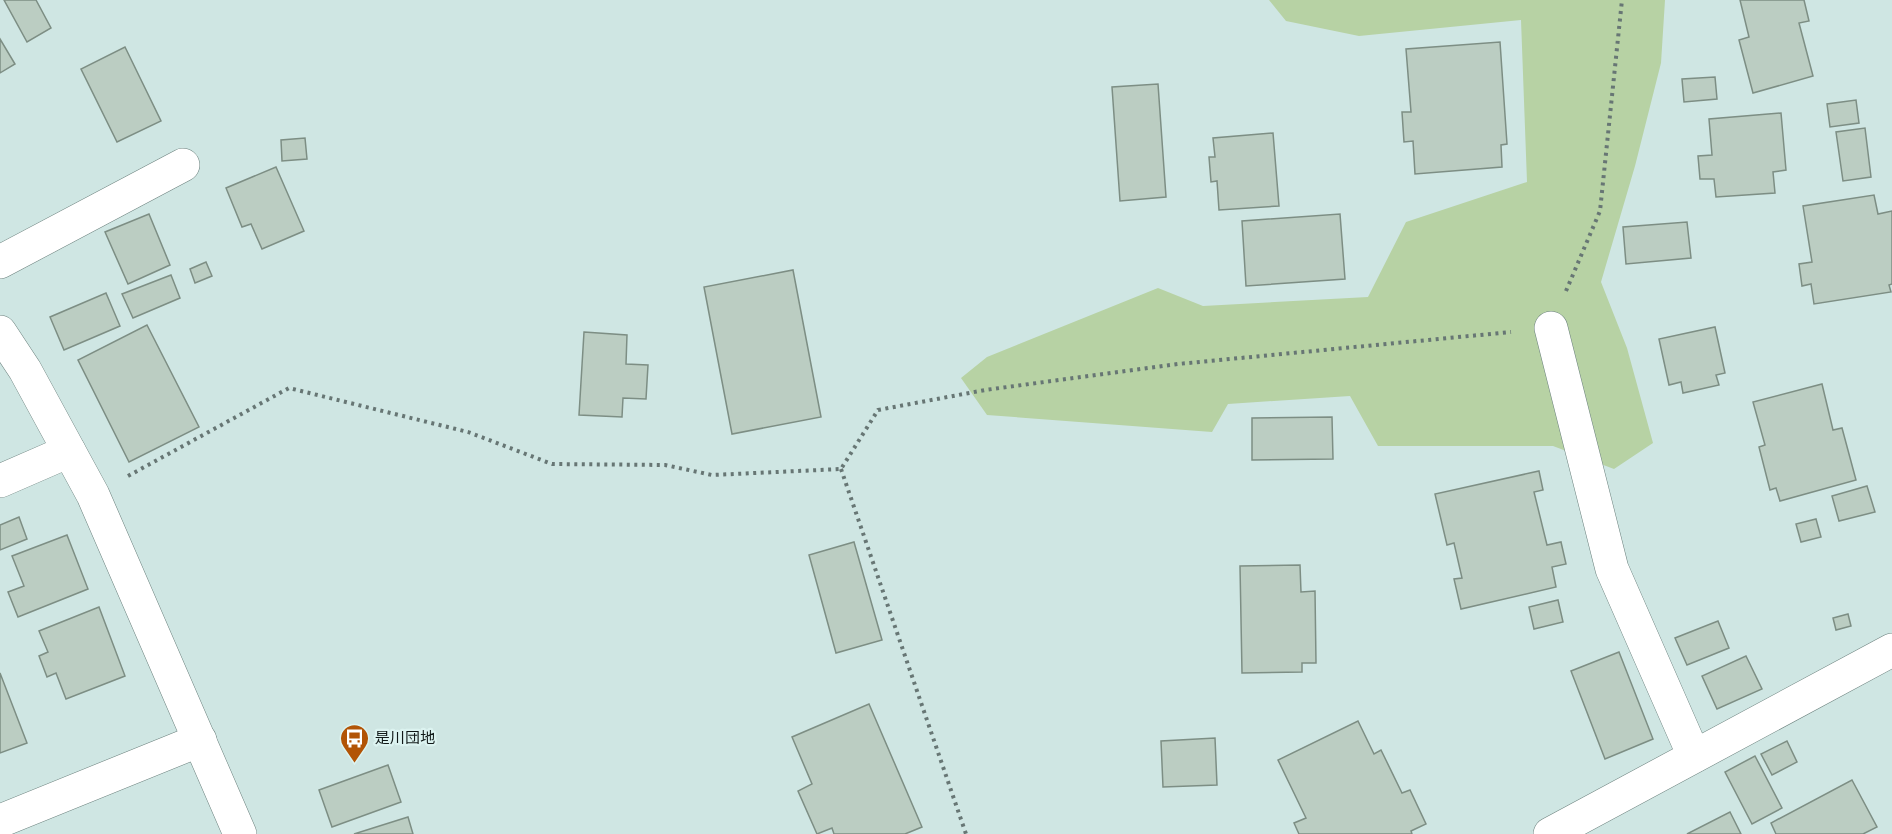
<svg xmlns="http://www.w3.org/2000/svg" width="1892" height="834" font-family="Inter,'Noto Sans JP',sans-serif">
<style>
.green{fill:#b7d2a4}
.building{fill:#bbcdc2;stroke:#7d8e84;stroke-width:1.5}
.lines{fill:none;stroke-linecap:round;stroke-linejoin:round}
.minor-casing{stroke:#6b807d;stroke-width:34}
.path{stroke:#677674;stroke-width:4;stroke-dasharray:3 4.5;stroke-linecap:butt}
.minor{stroke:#fff;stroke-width:33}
.labels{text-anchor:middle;stroke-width:4.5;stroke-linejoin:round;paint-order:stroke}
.poi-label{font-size:15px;fill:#101817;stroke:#dcf3f0;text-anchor:start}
</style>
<rect width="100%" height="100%" fill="#cfe6e3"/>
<path class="green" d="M1269 0H1665L1661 63 1635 166 1601 282 1627 348 1653 443 1614 469 1553 446H1378L1350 396 1228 404 1212 432 987 415 961 378 987 357 1158 288 1203 306 1368 297 1406 222 1527 182 1521 20 1359 36 1286 21Z"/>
<g class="building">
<path d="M4 0H36L51 28 27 42Z"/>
<path d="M1740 0H1804L1809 21 1799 23 1813 76 1753 93 1739 40 1749 37Z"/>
<path d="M0 39 15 64 0 73Z"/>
<path d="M1500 42 1507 144 1501 145 1502 167 1415 174 1413 141 1404 142 1402 112H1411L1406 49Z"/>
<path d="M125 47 161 121 117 142 81 69Z"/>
<path d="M1715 77 1717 99 1684 102 1682 79Z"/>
<path d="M1158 84 1166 197 1120 201 1112 87Z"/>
<path d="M1856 100 1859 123 1830 127 1827 104Z"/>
<path d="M1781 113 1786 170 1773 172 1775 193 1716 197 1714 179H1700L1698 156 1712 155 1709 119Z"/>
<path d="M1865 128 1871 177 1843 181 1836 132Z"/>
<path d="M1273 133 1279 206 1219 210 1217 181 1211 182 1209 157H1215L1213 138Z"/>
<path d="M305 138 307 159 282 161 281 140Z"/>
<path d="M276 167 304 231 262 249 251 224 242 227 226 188Z"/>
<path d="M1874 195 1878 214 1892 211V284L1889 285 1891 292 1814 304 1811 284 1802 286 1799 264 1812 262 1803 206Z"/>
<path d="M149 214 170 265 128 284 105 232Z"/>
<path d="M1340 214 1345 279 1246 286 1242 221Z"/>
<path d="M1687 222 1691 258 1626 264 1623 227Z"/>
<path d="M206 262 212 276 195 283 190 269Z"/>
<path d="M793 270 821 417 732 434 704 287Z"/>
<path d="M171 275 180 298 133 318 122 294Z"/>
<path d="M106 293 120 326 64 350 50 317Z"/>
<path d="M147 325 199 427 129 462 78 360Z"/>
<path d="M1715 327 1725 373 1716 375 1719 385 1683 393 1681 382 1669 385 1659 339Z"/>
<path d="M584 332 627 335 626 364 648 365 646 399 623 398 622 417 579 415Z"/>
<path d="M1822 384 1833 430 1842 428 1856 480 1780 501 1776 488 1770 490 1759 447 1765 445 1753 402Z"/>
<path d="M1332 417 1333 459 1252 460V418Z"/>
<path d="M1539 471 1543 490 1534 492 1547 545 1561 542 1566 564 1552 567 1556 587 1461 609 1454 579 1462 578 1454 543 1447 545 1435 494Z"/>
<path d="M1867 486 1875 512 1839 521 1832 496Z"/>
<path d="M19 517 27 539 0 550V525Z"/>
<path d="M1816 519 1821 537 1801 542 1796 524Z"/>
<path d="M67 535 88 589 18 617 8 592 24 586 12 556Z"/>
<path d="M854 542 882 640 836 653 809 555Z"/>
<path d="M1300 565 1301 592 1315 591 1316 663H1302V672L1242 673 1240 566Z"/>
<path d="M1558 600 1563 622 1534 629 1529 607Z"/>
<path d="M99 607 125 676 66 699 56 673 47 677 39 656 48 652 39 631Z"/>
<path d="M1848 614 1851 626 1836 630 1833 618Z"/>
<path d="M1718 621 1729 648 1687 665 1675 638Z"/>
<path d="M1619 652 1653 739 1605 759 1571 671Z"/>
<path d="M1746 656 1762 689 1717 709 1702 676Z"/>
<path d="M0 673 27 743 0 753Z"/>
<path d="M869 704 922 827 905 834H834L832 828 817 834 798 791 812 784 792 737Z"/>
<path d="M1358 721 1374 754 1381 750 1402 793 1410 790 1426 824 1411 831 1412 834H1299L1294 823 1306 818 1278 760Z"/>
<path d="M1215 738 1217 785 1163 787 1161 741Z"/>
<path d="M1787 741 1797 762 1772 775 1761 754Z"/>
<path d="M1755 756 1782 808 1752 824 1725 772Z"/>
<path d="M388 765 401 802 332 827 319 790Z"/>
<path d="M1852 780 1877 827 1863 834H1776L1771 823Z"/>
<path d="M1730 812 1741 834H1687Z"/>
<path d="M408 817 413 834H354Z"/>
</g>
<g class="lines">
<defs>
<g id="minor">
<path d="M0 262 183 165"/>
<path d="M1551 328 1612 569 1694 756"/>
<path d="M0 332 25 370 93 495 240 834"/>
<path d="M0 481 69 451"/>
<path d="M0 821 200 740"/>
<path d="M1550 834 1892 650"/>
</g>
</defs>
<use href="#minor" class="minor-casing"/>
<g class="path">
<path d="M1566 291 1600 211 1622 0"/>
<path d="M841 469 966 834"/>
<path d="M128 476 289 388 468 432 552 464 665 465 712 475 841 469 878 410 985 390 1178 364 1511 332"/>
</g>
<use href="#minor" class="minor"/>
</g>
<defs>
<symbol id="bus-pin" viewBox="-11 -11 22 30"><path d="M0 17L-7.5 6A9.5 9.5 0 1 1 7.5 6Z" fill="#b25406" stroke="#dcf3f0"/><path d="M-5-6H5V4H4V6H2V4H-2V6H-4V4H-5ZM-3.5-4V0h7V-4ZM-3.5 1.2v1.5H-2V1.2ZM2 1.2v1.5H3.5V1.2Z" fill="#fff"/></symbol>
</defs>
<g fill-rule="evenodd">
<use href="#bus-pin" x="338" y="722" width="33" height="45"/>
</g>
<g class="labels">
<g class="poi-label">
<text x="375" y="743">是川団地</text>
</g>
</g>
</svg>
